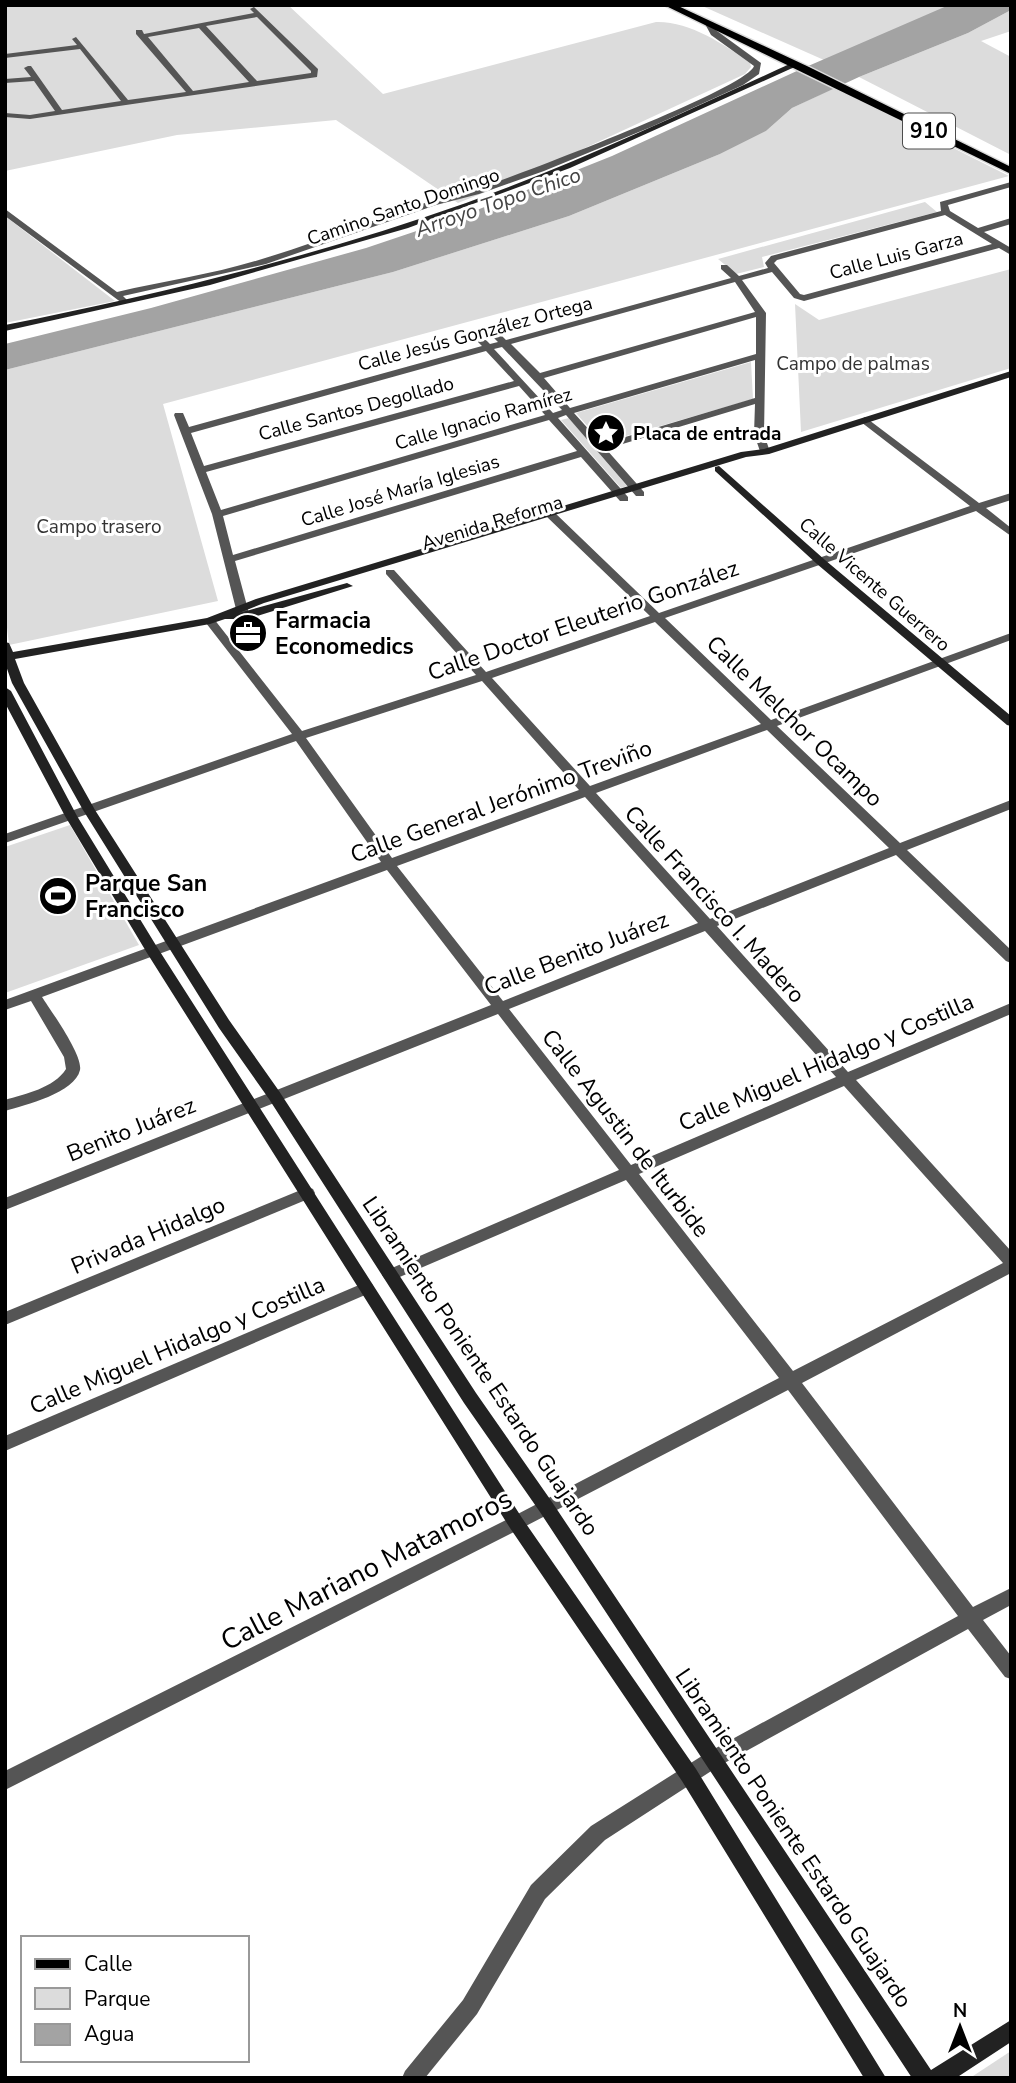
<svg xmlns="http://www.w3.org/2000/svg" width="1016" height="2083" font-family="'Nunito Sans',sans-serif">
<style>
.green{fill:#dcdcdc}
.water{fill:#a3a3a3}
.lines{fill:none;stroke-linecap:round;stroke-linejoin:round}
.primary-casing{stroke:#dbdbdb;stroke-width:3}
.street{fill:#555;fill-rule:evenodd}
.secondary{fill:#222;fill-rule:evenodd}
.primary{fill:#000;fill-rule:evenodd}
.labels{text-anchor:middle;stroke-width:6;stroke-linejoin:round;paint-order:stroke}
.far-street-label{font-size:19px;fill:#000;stroke:#fff}
.far-park-label{font-size:19px;fill:#333;stroke:#fff}
.far-poi-label{font-size:19px;font-weight:bold;fill:#000;stroke:#fff;text-anchor:start}
.shield{fill:#fff;stroke:#4c4c4c;stroke-width:2}
.shield-label{font-size:21px;font-weight:bold;fill:#000}
.far-water-label{font-size:21px;font-style:italic;fill:#444;stroke:#fff}
.poi-label{font-size:23px;font-weight:bold;fill:#000;stroke:#fff;text-anchor:start}
.street-label{font-size:23px;fill:#000;stroke:#fff}
.near-street-label{font-size:28px;fill:#000;stroke:#fff}
</style>
<rect width="100%" height="100%" fill="#fff"/>
<g class="green">
<path d="M5 5H288L383 94 656 22C689 21 724 44 750 63L751 67 745 74 518 179 458 203 336 120 177 135 5 171Z"/>
<path d="M700 5H953L824 60Z"/>
<path d="M1011 10V31L981 41 1011 57V155L859 77 968 33Z"/>
<path d="M834 88 1009 176 163 404 218 601 9 645 5 610V370L393 272 569 216 720 154 766 131 792 108Z"/>
<path d="M925 202 937 212 762 257 764 267 736 274 718 259Z"/>
<path d="M5 216 115 301 5 323Z"/>
<path d="M1011 269V368L801 432 795 304 819 320Z"/>
<path d="M751 362 753 399 602 443 576 413Z"/>
<path d="M569 418 627 486 621 488 561 420Z"/>
<path d="M70 825 139 945 5 993V847Z"/>
<path d="M1011 2051V2078H970Z"/>
</g>
<path class="water" d="M949 5H1011V10L968 33 859 77 792 108 766 131 720 154 569 216 393 272 5 370V344L151 308 366 248 467 214 612 156 799 70Z"/>
<g class="lines">
<defs>
<path id="primary" d="M664 5H676L809 67 1011 167V174Z"/>
</defs>
<use href="#primary" class="primary-casing"/>
<g class="street">
<path d="M254 7 318 69 317 77 30 119 5 117V113L30 115 55 111 34 81 5 83V79L31 77 24 68 28 66H31L62 110 121 101 80 49 5 58V54L77 45 72 39 76 37 128 100 186 92 136 34V30H142L144 34 254 13 250 9ZM257 17 311 71V73L257 81 206 26ZM199 28 249 82 193 91 148 37Z"/>
<path d="M704 22H710L717 31 761 63 759 74 743 85 651 127 544 171 479 194 436 205 266 264 123 296 127 300 122 303 5 216V209L117 292C165 281 215 274 262 259 318 242 372 220 428 202 443 197 459 195 474 190 510 178 747 89 754 66L711 35Z"/>
<path d="M1011 182V187L948 205 950 211 978 228 1011 218V224L984 232 1011 248V255L999 248 804 301 794 298 772 272 742 280 766 313 764 434 770 452 769 454H761L754 434 755 404 606 449 644 492V496H636L566 415 558 418 628 497V501H620L581 457 235 561 250 617 244 620 238 617 212 514 174 415 175 413H183L189 427 482 346 472 336V332H478L490 344 498 342 488 332V328H494L506 340 731 278 721 269V265H727L739 276 768 268 765 263 771 256 941 211 940 202ZM945 215 992 244 804 295 800 294 774 263 777 260ZM735 282 755 312 540 373 511 344ZM756 317V354L570 408 544 378ZM502 347 562 410 553 413 494 349ZM486 351 514 381 204 466 191 433ZM755 360V398L602 444 574 413ZM519 386 545 415 221 510 206 472ZM549 420 577 451 233 555 223 516Z"/>
<path d="M865 417 979 503 1011 493V500L986 508 1011 528V536L976 511 665 618 771 720 1011 633V640L777 726 900 843 1011 800V809L907 850 1011 950V963L1006 961 896 855 717 926 848 1072 1011 1003V1014L856 1080 1011 1251V1273L802 1383 973 1607 1011 1588V1605L983 1620 1011 1656V1679L1005 1677 968 1629 719 1766 605 1840 545 1899 477 2014 425 2078H402L405 2071 463 2000 531 1885 591 1826 705 1754 958 1616 788 1390 522 1528 5 1790V1771L510 1518 779 1378 626 1180 395 1279 390 1281 385 1279 382 1275 385 1271 619 1170 498 1014 5 1210V1198L491 1005 387 870 42 997C51 1011 83 1055 80 1070 75 1093 25 1105 5 1111V1100C25 1094 54 1088 66 1069L64 1057 31 1001 5 1010V1000L381 862 296 741 5 843V834L292 734 206 623V619H214L302 731 476 675 386 574V570H394L486 672 650 616 546 516V512H554L659 613 970 506 861 422 860 420ZM655 622 761 724 590 786 492 678ZM482 681 579 790 392 858 306 738ZM767 730 889 848 710 919 596 793ZM585 797 698 923 503 1001 397 866ZM705 931 836 1077 631 1165 509 1009ZM844 1086 1003 1263 793 1371 639 1174Z"/>
<path d="M308 1187 313 1189 315 1193 313 1197 5 1325V1312Z"/>
<path d="M366 1282 372 1284 374 1288 372 1292 5 1451V1436Z"/>
</g>
<g class="secondary">
<path d="M792 63 799 65 570 168 408 228 210 285 5 331V325C161 294 316 256 466 203 577 163 684 112 792 63Z"/>
<path d="M1011 371V377L769 454 746 457 264 603 239 613 347 583 353 586 248 619H225L210 624 15 659 24 683 95 810 229 1020 279 1091 476 1393 552 1502 931 2070 1011 2020V2042L956 2078H912L540 1512 464 1403 269 1099 219 1028 83 810 12 683 5 663V642L9 643 13 652 207 618 256 599 741 452 764 449Z"/>
<path d="M719 466 825 560 1011 716V726L1007 725 817 564 715 471V467Z"/>
<path d="M5 687 11 691 77 816 157 947 522 1518 696 1769 886 2078H864L682 1781 510 1528 147 953 65 816 5 703Z"/>
</g>
<use href="#primary" class="primary"/>
</g>
<defs>
<symbol id="sight-disc" viewBox="-11 -11 22 22"><circle r="9.5" fill="#000" stroke="#fff"/><path d="M0-6L1.8-2.2L6-1.7L2.9 1.2L3.7 5.4L0 3.3L-3.7 5.4L-2.9 1.2L-6-1.7L-1.8-2.2Z" fill="#fff"/></symbol>
<symbol id="office-disc" viewBox="-11 -11 22 22"><circle r="9.5" fill="#000" stroke="#fff"/><path d="M-6-3h4V-5.5h4V-3h4V5H-6ZM-1-4.5V-3h2v-1.5ZM-6 0V1H6V0Z" fill="#fff"/></symbol>
<symbol id="stadium-disc" viewBox="-11 -11 22 22"><circle r="9.5" fill="#000" stroke="#fff"/><path d="M0-5a6.5 5 0 1 0 0 10a6.5 5 0 1 0 0-10ZM-3.5-1.8h7v3.6h-7Z" fill="#fff"/></symbol>
</defs>
<g fill-rule="evenodd">
<use href="#sight-disc" x="584" y="411" width="44" height="44"/>
<use href="#office-disc" x="226" y="611" width="44" height="44"/>
<use href="#stadium-disc" x="36" y="874" width="44" height="44"/>
</g>
<g class="labels">
<g class="far-street-label">
<text transform="translate(403 206) rotate(-19)" y="7">Camino Santo Domingo</text>
<text transform="translate(896 255) rotate(-15)" y="7">Calle Luis Garza</text>
<text transform="translate(475 333) rotate(-15)" y="7">Calle Jesús González Ortega</text>
<text transform="translate(356 408) rotate(-15)" y="7">Calle Santos Degollado</text>
<text transform="translate(483 418) rotate(-16)" y="7">Calle Ignacio Ramírez</text>
<text transform="translate(400 490) rotate(-17)" y="7">Calle José María Iglesias</text>
<text transform="translate(492 522) rotate(-17)" y="7">Avenida Reforma</text>
<text transform="translate(875 584) rotate(41)" y="7">Calle Vicente Guerrero</text>
</g>
<g class="far-park-label">
<text x="853" y="370">Campo de palmas</text>
<text x="99" y="533">Campo trasero</text>
</g>
<g class="far-poi-label">
<text x="633" y="440">Placa de entrada</text>
</g>
<rect class="shield" x="903" y="113.5" width="52" height="35" rx="5"/>
<g class="shield-label">
<text x="929" y="138">910</text>
</g>
<g class="far-water-label">
<text transform="translate(498 202) rotate(-19)" y="7">Arroyo Topo Chico</text>
</g>
<g class="poi-label">
<text x="275" y="628">Farmacia<tspan x="275" dy="26">Economedics</tspan></text>
<text x="85" y="891">Parque San<tspan x="85" dy="26">Francisco</tspan></text>
</g>
<g class="street-label">
<text transform="translate(583 620) rotate(-19)" y="8">Calle Doctor Eleuterio González</text>
<text transform="translate(795 721) rotate(44)" y="8">Calle Melchor Ocampo</text>
<text transform="translate(501 801) rotate(-20)" y="8">Calle General Jerónimo Treviño</text>
<text transform="translate(715 904) rotate(48)" y="8">Calle Francisco I. Madero</text>
<text transform="translate(576 953) rotate(-21)" y="8">Calle Benito Juárez</text>
<text transform="translate(826 1062) rotate(-23)" y="8">Calle Miguel Hidalgo y Costilla</text>
<text transform="translate(131 1129) rotate(-22)" y="8">Benito Juárez</text>
<text transform="translate(626 1133) rotate(52)" y="8">Calle Agustin de Iturbide</text>
<text transform="translate(148 1235) rotate(-23)" y="8">Privada Hidalgo</text>
<text transform="translate(177 1345) rotate(-23)" y="8">Calle Miguel Hidalgo y Costilla</text>
<text transform="translate(481 1366) rotate(56)" y="8">Libramiento Poniente Estardo Guajardo</text>
<text transform="translate(794 1838) rotate(56)" y="8">Libramiento Poniente Estardo Guajardo</text>
</g>
<g class="near-street-label">
<text transform="translate(366 1569) rotate(-27)" y="10">Calle Mariano Matamoros</text>
</g>
</g>
<rect width="1016" height="2083" fill="none" stroke="#000000" stroke-width="14"/>
<rect x="21" y="1936" width="228" height="126" fill="#ffffff" stroke="#999999" stroke-width="2"/>
<rect x="35" y="1959" width="35" height="10" fill="#000000" stroke="#999999" stroke-width="2"/>
<text x="84" y="1971" font-size="21" fill="#000000">Calle</text>
<rect x="35" y="1988" width="35" height="21" fill="#dcdcdc" stroke="#999999" stroke-width="2"/>
<text x="84" y="2006" font-size="21" fill="#000000">Parque</text>
<rect x="35" y="2024" width="35" height="21" fill="#a3a3a3" stroke="#999999" stroke-width="2"/>
<text x="84" y="2041" font-size="21" fill="#000000">Agua</text>
<g transform="translate(960 2027)" stroke="#ffffff" stroke-width="5" paint-order="stroke">
<path d="M0-5L12 26L0 18L-12 26Z" fill="#000000"/>
<text y="-10" font-size="19" font-weight="bold" text-anchor="middle" fill="#000000">N</text>
</g>
</svg>
